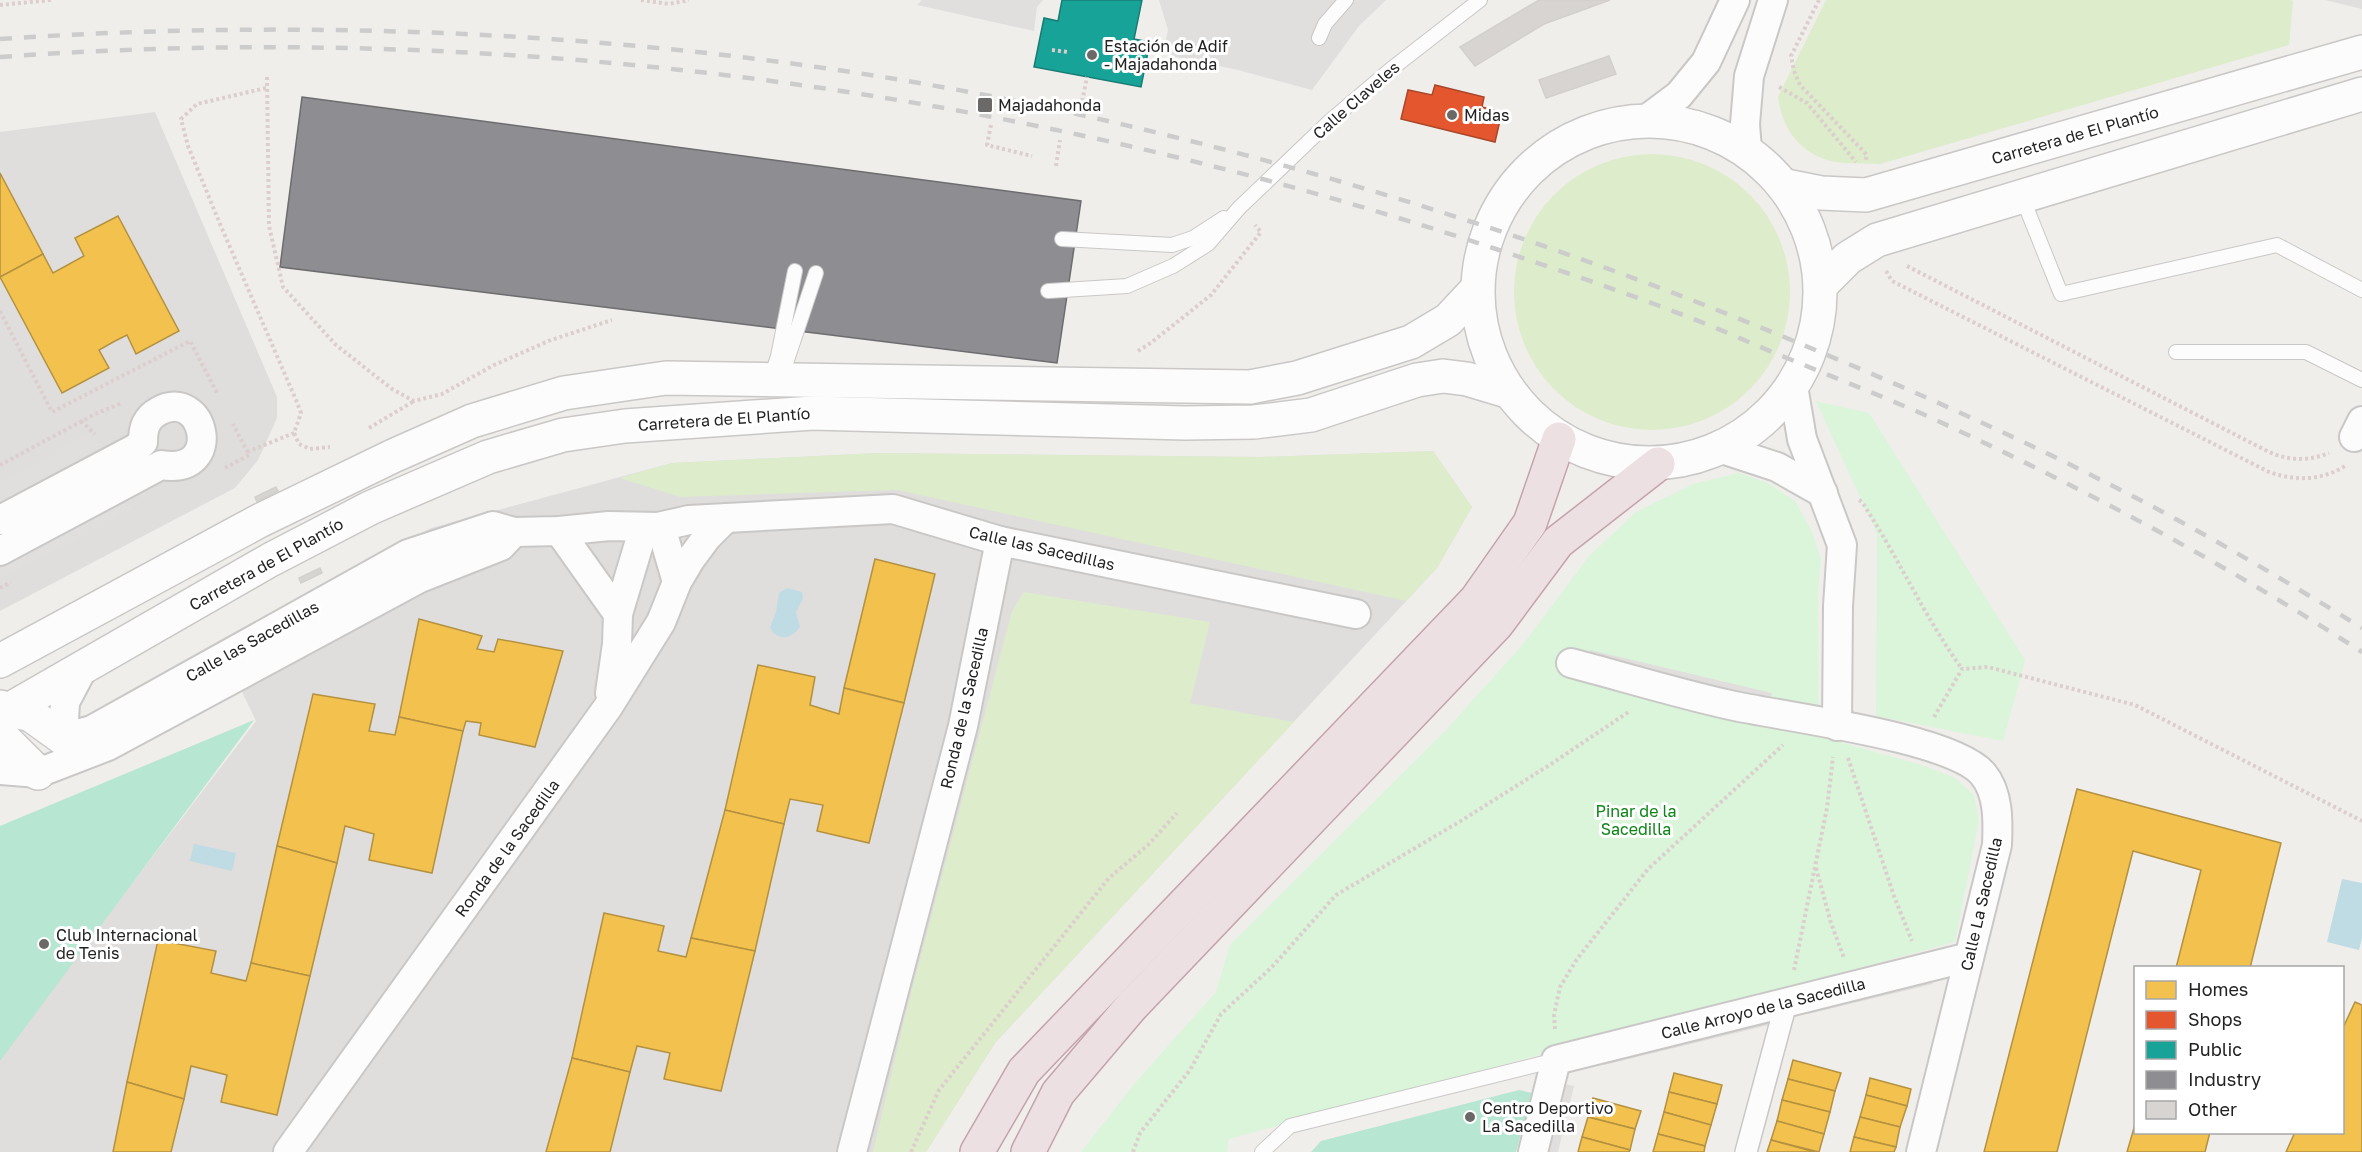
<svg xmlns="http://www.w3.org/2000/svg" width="2362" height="1152" font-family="'Golos Text',sans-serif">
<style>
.residential{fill:#dfdedc}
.grass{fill:#ddeccb}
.park{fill:#daf5da}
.pitch{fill:#b7e6d2}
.parking{fill:#e0dfde}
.water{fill:#bfdbe3}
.homes{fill:#f2c14e;stroke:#b49141;stroke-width:1.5}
.shops{fill:#e4572e;stroke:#aa472a;stroke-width:1.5}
.public{fill:#17a398;stroke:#1a7c75;stroke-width:1.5}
.industry{fill:#8d8d92;stroke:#6d6d70;stroke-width:1.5}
.building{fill:#d7d4d2;stroke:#d3d0cc;stroke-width:1.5}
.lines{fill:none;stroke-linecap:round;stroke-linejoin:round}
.service-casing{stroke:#c9c8c7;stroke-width:16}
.pedestrian-casing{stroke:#c9c8c7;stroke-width:24}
.minor-casing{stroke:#c9c8c7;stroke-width:32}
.tertiary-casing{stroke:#c9c8c7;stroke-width:36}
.motorway-casing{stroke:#c5a2ac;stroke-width:36}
.path{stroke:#dccecd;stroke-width:4;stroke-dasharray:3 3;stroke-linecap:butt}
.service{stroke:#fdfcfc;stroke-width:14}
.pedestrian{stroke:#fdfcfc;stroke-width:21}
.minor{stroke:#fdfcfc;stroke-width:28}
.tertiary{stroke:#fdfcfc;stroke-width:33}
.motorway{stroke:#ece0e2;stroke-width:33}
.rail{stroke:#ccc;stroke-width:4.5;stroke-dasharray:12 12;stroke-linecap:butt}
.poi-dot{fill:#6a6968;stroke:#fff;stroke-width:2}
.labels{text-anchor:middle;stroke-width:6;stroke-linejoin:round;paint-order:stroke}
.poi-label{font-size:16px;fill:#222;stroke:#fff;text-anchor:start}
.street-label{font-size:16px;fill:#222;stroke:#fff}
.park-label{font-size:16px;fill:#0c8416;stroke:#fff}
</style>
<rect width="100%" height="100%" fill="#f0eeeb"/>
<g class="residential">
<path d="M155 112 277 397V418L258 460 235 488 0 611V132Z"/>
<path d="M1433 451 1472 507 1437 568 995 1043 926 1152H0V1057L256 721 218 642 431 528 672 463 878 453 1260 457Z"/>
</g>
<g class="grass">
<path d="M1826 0H2290L2293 1 2289 45 1880 164C1864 163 1842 165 1827 160 1797 150 1782 127 1778 97Z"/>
<circle cx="1652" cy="292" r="138"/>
<path d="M1433 451 1472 507 1437 568 1406 601 897 490 680 497 620 478 672 463 878 453 1260 457Z"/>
<path d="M1024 592 1210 622 1190 703 1294 722 995 1043 926 1152H873L905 1016 1012 611Z"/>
</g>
<g class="park">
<path d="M1816 401 1869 413 2025 660 2003 741 1876 716 1877 534Z"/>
<path d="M1739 473 1768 483 1795 501 1812 532 1821 559 1818 592 1819 736 1925 766 1955 778 1974 795 1979 820 1955 942 1229 1139 1227 1152H1081L1135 1083 1216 992 1230 945 1446 730 1524 643 1589 556 1636 512 1693 484Z"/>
</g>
<g class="pitch">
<path d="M254 720 0 1061V826Z"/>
<path d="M1519 1090 1532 1093 1516 1152H1311L1321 1141Z"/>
</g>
<g class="parking">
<path d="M922 0H1043L1037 7 1034 31 917 5Z"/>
<path d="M1159 0H1386L1359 26 1312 90 1238 70 1163 54 1168 30Z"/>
<path d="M2325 0H2362V9Z"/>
<path d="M84 434 104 446 0 503V482L42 460Z"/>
<path d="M118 499 133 509 0 579V562Z"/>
<path d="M1590 650 1772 693 1770 703 1588 659Z"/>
<path d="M1931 975 1933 984 1808 1014 1806 1005Z"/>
<path d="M1767 1017 1769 1025 1604 1065 1602 1056Z"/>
<path d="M1561 1083 1574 1086 1558 1152H1544Z"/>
</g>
<g class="water">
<path d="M787 588 802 592 803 598 796 612 800 627C792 639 777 642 770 627L776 612 779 593Z"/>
<path d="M194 844 236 853 232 871 190 861Z"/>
<path d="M2342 879 2362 883V938L2359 950 2327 942Z"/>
</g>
<g class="homes">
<path d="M0 173 43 254 0 277Z"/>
<path d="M118 216 179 331 136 354 127 335 115 341 99 350 109 368 62 393 0 277 43 254 53 273 84 256 75 238Z"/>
<path d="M875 559 935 574 904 703 844 688Z"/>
<path d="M419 619 482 636 477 649 494 652 498 639 563 651 535 747 479 735 481 723 466 721 463 731 399 717Z"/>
<path d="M758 665 815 677 810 705 839 714 844 688 904 703 869 843 817 831 823 805 790 799 784 824 725 810Z"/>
<path d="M313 694 375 704 369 731 395 735 399 717 463 731 432 873 369 860 374 834 345 826 337 863 277 846Z"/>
<path d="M2077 789 2281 843 2250 968H2176L2201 870 2133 851 2057 1152H1984Z"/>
<path d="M725 810 784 824 755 951 691 938Z"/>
<path d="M277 846 337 863 310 976 251 963Z"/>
<path d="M604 913 664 926 658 951 686 957 691 938 755 951 721 1091 664 1079 670 1053 637 1046 630 1072 572 1058Z"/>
<path d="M158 940 216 951 211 973 246 981 251 963 310 976 277 1115 221 1102 227 1075 191 1066 184 1099 127 1082Z"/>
<path d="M2355 1002 2362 1005V1152H2286L2295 1132H2342V1030Z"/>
<path d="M572 1058 630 1072 610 1152H546Z"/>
<path d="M1793 1060 1841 1073 1835 1091 1788 1079Z"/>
<path d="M1674 1073 1722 1085 1717 1104 1669 1092Z"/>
<path d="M1870 1078 1911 1089 1907 1106 1866 1095Z"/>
<path d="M1788 1079 1835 1091 1830 1112 1782 1100Z"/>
<path d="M127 1082 184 1099 171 1152H113Z"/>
<path d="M1669 1092 1717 1104 1711 1125 1664 1112Z"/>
<path d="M1866 1095 1907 1106 1900 1127 1860 1117Z"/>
<path d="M1593 1098 1641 1111 1635 1129 1588 1117Z"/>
<path d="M1782 1100 1830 1112 1824 1134 1777 1121Z"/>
<path d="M1664 1112 1711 1125 1705 1146 1658 1134Z"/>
<path d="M1588 1117 1635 1129 1630 1150 1582 1137Z"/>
<path d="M1860 1117 1900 1127 1896 1147 1854 1137Z"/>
<path d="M1777 1121 1824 1134 1819 1152 1771 1140Z"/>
<path d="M2136 1121V1132H2210L2205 1152H2127Z"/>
<path d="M1658 1134 1705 1146 1704 1152H1653Z"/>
<path d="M1582 1137 1630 1150 1629 1152H1578Z"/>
<path d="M1854 1137 1896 1147 1894 1152H1850Z"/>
<path d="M1771 1140 1815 1152H1767Z"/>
</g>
<path class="shops" d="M1435 85 1484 97 1482 107 1502 112 1495 142 1401 119 1408 90 1432 95Z"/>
<path class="public" d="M1062 0H1142L1134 39 1150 42 1141 87 1034 67 1044 18 1058 21Z"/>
<path class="industry" d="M302 97 1081 201 1057 363 280 267Z"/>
<g class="building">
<path d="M1539 0H1610L1544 24 1475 66 1460 47Z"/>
<path d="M1609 56 1616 74 1546 98 1539 80Z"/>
<path d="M276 487 278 491 257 502 255 497Z"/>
<path d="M320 568 322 573 301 583 299 578Z"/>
</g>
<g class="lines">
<defs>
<g id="service">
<path d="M1319 38 1325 24 1346 0"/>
<path d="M2022 197 2061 294 2277 245 2362 290"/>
<path d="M1062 239 1172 245 1193 238 1224 218"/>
<path d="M1048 291 1127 286 1173 266 1208 244 1239 208 1330 121 1390 70 1480 0"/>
<path d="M2176 352H2306L2362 380"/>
<path d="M771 378 778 356 795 271"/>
<path d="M781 378 816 273"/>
<path d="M1262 1152 1290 1126 1556 1060"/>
</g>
<path id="pedestrian" d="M1746 1152 1786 1003"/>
<g id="minor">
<path d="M1647 119 1679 95 1706 62 1735 0"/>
<path d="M1747 150 1745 124 1749 76 1773 0"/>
<path d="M1793 386 1802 439 1842 545 1838 606 1837 726"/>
<path d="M2354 437 2362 421"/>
<path d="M1719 448 1777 467 1823 493"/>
<path d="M0 520 136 448 143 442C143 428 146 418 159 411 204 386 226 476 161 465L0 551"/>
<path d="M658 527 665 541 677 582"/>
<path d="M559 531 618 614 617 644 610 693"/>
<path d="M618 614 644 527"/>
<path d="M1571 663C1624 677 1676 693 1730 705 1783 717 1952 737 1983 774 1999 793 1998 822 1997 845L1921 1152"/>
<path d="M84 666 65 702 63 738 92 730 408 554 493 526 514 532 559 531 609 526 658 527 689 520 893 509 1000 541 1356 614"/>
<path d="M0 770 38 773 108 746 420 578 501 546 514 532"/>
<path d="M288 1152 608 707 661 622 677 582 690 560 707 537 726 518"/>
<path d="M852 1152 963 726 1000 541"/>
<path d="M1533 1152 1556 1060 1969 957"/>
</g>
<g id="tertiary">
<circle cx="1649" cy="292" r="171"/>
<path d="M1786 186 1821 193 1866 195 2362 52"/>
<path d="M1821 285 1848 258 1877 240 2362 94"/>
<path d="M0 661 259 521 393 456 472 421 564 393 666 378 1250 387 1297 378 1411 342 1448 320 1476 290"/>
<path d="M0 707 31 715 63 738"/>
<path d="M0 715 270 560 370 508 488 457 563 435 625 426 813 413 1185 423 1254 422 1311 415 1417 380 1443 376 1467 379 1507 391"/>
<path d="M0 729 5 740 38 773"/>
</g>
<g id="motorway">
<path d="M977 1152 1024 1071 1476 600 1530 523 1559 439"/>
<path d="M1028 1152 1058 1093 1131 1007 1497 624 1558 542 1658 464"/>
</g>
</defs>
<use href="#service" class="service-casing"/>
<use href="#pedestrian" class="pedestrian-casing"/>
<use href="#minor" class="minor-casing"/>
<use href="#tertiary" class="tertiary-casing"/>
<use href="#motorway" class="motorway-casing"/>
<g class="path">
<path d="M641 0 669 4 689 0"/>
<path d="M1819 0 1791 56 1794 71 1800 85 1867 155 1865 162"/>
<path d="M0 5 51 0"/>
<path d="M1052 50 1068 52"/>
<path d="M267 77 269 226 283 287 336 345 392 389 414 401 442 394 494 365 551 340 612 320"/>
<path d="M1779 87 1807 103 1856 162"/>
<path d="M266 88 197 104 181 119 188 146 220 224 296 400 301 413 294 433 299 444 310 449 330 447"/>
<path d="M1081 107 1087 77"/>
<path d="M991 125 987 145 1032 156"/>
<path d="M1056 166 1060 140"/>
<path d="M1907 266 2269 452C2290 461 2308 461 2329 453"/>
<path d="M1886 271 1892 281 2269 472C2295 481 2321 481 2345 466"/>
<path d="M0 311 52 412 190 341 217 393"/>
<path d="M1138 351 1152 342 1211 295 1261 232 1255 225"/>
<path d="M81 421 95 434"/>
<path d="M369 428 414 401"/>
<path d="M247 452 294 433"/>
<path d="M0 465 95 414 122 403"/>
<path d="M225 468 249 455 233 424"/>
<path d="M1859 500 1862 502C1898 557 1924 616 1962 669"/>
<path d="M0 588 11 582"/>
<path d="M1934 717 1962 669 1988 667 2135 705 2362 821"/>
<path d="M1848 758 1894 896 1912 941"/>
<path d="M1816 868 1831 923 1844 958"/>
<path d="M1794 970 1827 808 1833 757"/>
<path d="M1555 1029 1554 1015 1560 987 1577 959 1626 897 1648 869 1783 745"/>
<path d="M911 1152 939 1090 1109 878 1148 845 1177 813"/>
<path d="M1133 1152 1140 1133 1190 1070 1221 1014 1272 967 1336 895 1464 819 1551 764 1630 711"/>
</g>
<use href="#service" class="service"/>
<use href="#pedestrian" class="pedestrian"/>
<use href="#minor" class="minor"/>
<use href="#tertiary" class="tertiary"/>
<use href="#motorway" class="motorway"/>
<g class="rail">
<path d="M0 39C368 14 752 38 1112 122 1354 178 1591 255 1820 352 1916 392 2010 434 2103 481 2191 525 2278 576 2362 628"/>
<path d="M0 57C506 20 1015 89 1496 249 1558 270 1622 291 1683 315 1718 328 1752 344 1787 358 1833 377 1879 395 1925 415 2075 484 2223 562 2362 652"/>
</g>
</g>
<g class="poi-dot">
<circle cx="1092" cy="55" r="6"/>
<rect x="977" y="97" width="16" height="16" rx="3"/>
<circle cx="1452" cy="115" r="6"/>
<circle cx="44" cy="944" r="6"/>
<circle cx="1470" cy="1117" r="6"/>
</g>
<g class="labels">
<g class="poi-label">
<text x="1104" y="52">Estación de Adif<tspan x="1104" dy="18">- Majadahonda</tspan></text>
<text x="998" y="111">Majadahonda</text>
<text x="1464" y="121">Midas</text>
<text x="56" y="941">Club Internacional<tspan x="56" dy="18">de Tenis</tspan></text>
<text x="1482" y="1114">Centro Deportivo<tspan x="1482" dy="18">La Sacedilla</tspan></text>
</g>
<g class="street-label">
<text transform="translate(1356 100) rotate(-41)" y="6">Calle Claveles</text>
<text transform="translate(2075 135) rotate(-16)" y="6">Carretera de El Plantío</text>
<text transform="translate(724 419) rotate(-4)" y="6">Carretera de El Plantío</text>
<text transform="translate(1042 548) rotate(13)" y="6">Calle las Sacedillas</text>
<text transform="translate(266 564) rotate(-29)" y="6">Carretera de El Plantío</text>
<text transform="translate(252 641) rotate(-29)" y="6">Calle las Sacedillas</text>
<text transform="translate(964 708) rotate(-77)" y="6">Ronda de la Sacedilla</text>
<text transform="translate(507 848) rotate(-54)" y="6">Ronda de la Sacedilla</text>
<text transform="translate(1981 904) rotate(-77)" y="6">Calle La Sacedilla</text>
<text transform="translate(1763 1008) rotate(-14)" y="6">Calle Arroyo de la Sacedilla</text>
</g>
<g class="park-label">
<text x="1636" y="817">Pinar de la<tspan x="1636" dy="18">Sacedilla</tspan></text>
</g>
</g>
<rect x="2134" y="966" width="210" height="168" fill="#ffffff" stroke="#a7a7a7" stroke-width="1.5"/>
<rect x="2146" y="981" width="30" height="18" fill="#f2c14e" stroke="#a7a7a7" stroke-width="1.5"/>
<text x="2188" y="996" font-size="18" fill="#222222">Homes</text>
<rect x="2146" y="1011" width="30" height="18" fill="#e4572e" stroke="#a7a7a7" stroke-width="1.5"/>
<text x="2188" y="1026" font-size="18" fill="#222222">Shops</text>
<rect x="2146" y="1041" width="30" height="18" fill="#17a398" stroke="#a7a7a7" stroke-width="1.5"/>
<text x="2188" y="1056" font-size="18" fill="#222222">Public</text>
<rect x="2146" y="1071" width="30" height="18" fill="#8d8d92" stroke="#a7a7a7" stroke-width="1.5"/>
<text x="2188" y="1086" font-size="18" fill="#222222">Industry</text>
<rect x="2146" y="1101" width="30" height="18" fill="#d7d4d2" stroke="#a7a7a7" stroke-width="1.5"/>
<text x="2188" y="1116" font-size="18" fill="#222222">Other</text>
</svg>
